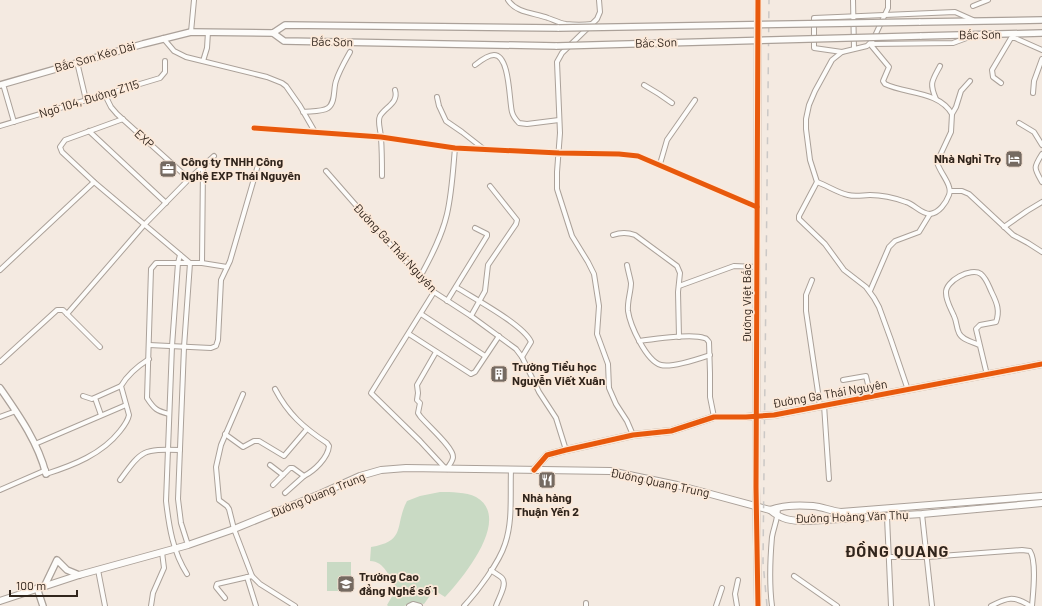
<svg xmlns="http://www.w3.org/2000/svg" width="1042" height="606" font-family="Barlow,sans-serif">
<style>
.green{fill:#c9dac4}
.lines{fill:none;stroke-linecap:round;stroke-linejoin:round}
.street-casing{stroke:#aba199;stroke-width:6}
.secondary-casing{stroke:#aba199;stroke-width:8}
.primary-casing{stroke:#aba199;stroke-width:8}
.street{stroke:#fdfcfa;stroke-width:4}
.secondary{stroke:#fdfcfa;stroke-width:5.5}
.primary{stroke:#fdfcfa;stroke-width:6}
.rail{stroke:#cbc8c6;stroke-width:1.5;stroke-dasharray:7 7;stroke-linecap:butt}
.secondary-bridge-casing{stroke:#aba199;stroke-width:8;stroke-linecap:butt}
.secondary-bridge{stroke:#fdfcfa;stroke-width:5.5}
.cycleway-casing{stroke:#fce9d9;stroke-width:8}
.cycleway{stroke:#e8590c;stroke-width:5}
.labels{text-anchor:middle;stroke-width:3.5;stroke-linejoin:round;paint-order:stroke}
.street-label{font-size:12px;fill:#31251c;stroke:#fce9d9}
.poi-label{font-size:12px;font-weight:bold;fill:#31251c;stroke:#fce9d9;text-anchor:start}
.district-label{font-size:16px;font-weight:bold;letter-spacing:1px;fill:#31251c;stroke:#fce9d9}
</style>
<rect width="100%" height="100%" fill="#f4eae1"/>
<g class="green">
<path d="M440 492C451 492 466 492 476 497 513 518 462 579 445 597L434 590 424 604 414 602 404 606H388L387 605 397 588C389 578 385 561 370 561L371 547C407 541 394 526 407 501L420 496Z"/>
<rect x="327" y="562" width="24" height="29"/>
</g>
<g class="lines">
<defs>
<g id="street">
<path d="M508 0C516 13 535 13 548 18 554 20 559 23 566 24 575 25 583 25 592 24"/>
<path d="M599 0 600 12 597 19 562 53 557 62 560 133 557 172V189L572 236 588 262 594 274 599 306 597 334 608 364 609 388 616 404 627 421 633 435"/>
<path d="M853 0 854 48"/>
<path d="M888 0V8L873 40 867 46 842 52 832 60 815 91 809 105 806 119V129L810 160 817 182 799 216V219L825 244 844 270 866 287 874 298 879 307 891 340 908 390"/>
<path d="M973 6 988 0"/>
<path d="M191 32 194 0"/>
<path d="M163 38 174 51 186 57 267 77 282 83 286 86 300 106 315 132"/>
<path d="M870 44 953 43 972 36"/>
<path d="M842 52 814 48V18L955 12 973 20"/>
<path d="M203 61 207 48 208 32"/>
<path d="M77 62 86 100"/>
<path d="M475 65C480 61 488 55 494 55 510 55 509 101 512 112 513 116 516 120 519 123L527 124 559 120"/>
<path d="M1001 83 993 77 992 70 1011 38H1015L1042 50"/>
<path d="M3 84 14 122"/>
<path d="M644 85 659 94 672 103"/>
<path d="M1033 93 1034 81 1042 59"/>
<path d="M105 95 111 107 117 114 189 179"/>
<path d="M437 97 439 106 446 121 462 132 485 150"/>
<path d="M936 99C929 83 932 81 940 66"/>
<path d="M303 112C310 111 322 112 328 108 336 102 333 89 336 81 339 71 345 61 350 52"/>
<path d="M952 114 956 107 961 91 970 81"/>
<path d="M123 119 65 140 60 147 62 152 94 182 190 263"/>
<path d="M1019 123 1034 132 1042 145"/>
<path d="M0 126 160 78 165 72V61"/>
<path d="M254 128 381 137 455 148 559 153 619 154 638 156 757 207"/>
<path d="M89 131 166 203"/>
<path d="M1042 154C1033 168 1034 168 1042 182"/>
<path d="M660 164 667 140 695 100"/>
<path d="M326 171 388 242 434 292 471 316 516 349 522 357 539 392 556 418 566 450"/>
<path d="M382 176C382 163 382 151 381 138 381 131 377 122 380 116 385 107 399 103 395 90"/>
<path d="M817 182C828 186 838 193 848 195 856 197 863 195 870 195 881 195 895 198 906 202 914 204 921 214 930 214 939 213 946 203 949 195 953 185 939 172 937 162L951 132 952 114C939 91 906 94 885 84L883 81 889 67 870 44"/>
<path d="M950 191H962L969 194 1013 235 1028 243 1042 252"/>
<path d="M1004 227 1027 211 1042 202"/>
<path d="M613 235C621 232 627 232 635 235L677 266 680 273 678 292 679 337"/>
<path d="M180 255 178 263 172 346 166 501C169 527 173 552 187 574"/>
<path d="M202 263 203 166"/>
<path d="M627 265C628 271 630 277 631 283 631 292 627 301 628 311 630 325 646 361 661 365 672 368 698 359 710 355"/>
<path d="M0 270 94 182"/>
<path d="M420 277C431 257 442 236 447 214 452 192 453 170 455 148"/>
<path d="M812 280 806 295V311L820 406"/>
<path d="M679 286 734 266 757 267"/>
<path d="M456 287C473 298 524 325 531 342L522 357"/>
<path d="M870 291 889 247 895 241 919 232 930 214"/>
<path d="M434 292 371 393 420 441 445 468"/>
<path d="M447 301 487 236V234L475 228"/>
<path d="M67 314 100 347"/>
<path d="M421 314 485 356"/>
<path d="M471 316 485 291 488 265 516 224 517 220 490 186"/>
<path d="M409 334 471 374 475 372 499 336"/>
<path d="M639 341C654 339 692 333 704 338 707 338 707 340 709 342L710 373V397L714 417"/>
<path d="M149 345 211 348 216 346 218 340 221 280 230 261 258 165"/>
<path d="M979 345C973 342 962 340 959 333 956 327 957 322 954 316 951 309 946 301 946 293 945 281 971 267 981 274 987 279 989 287 992 293 997 303 1000 311 996 322L980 325 976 329 987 375"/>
<path d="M436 352 417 385 418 393 417 400 420 403 418 413 420 416C426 424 454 448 453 457 453 461 449 465 447 469"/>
<path d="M0 362 57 310H63L67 314 144 225 189 179 214 156"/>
<path d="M843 380 866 376 871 397"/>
<path d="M243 394 221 445 216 467 219 500 227 506 229 509 234 529 252 576 260 584 295 606"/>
<path d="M83 396 92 399 121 386"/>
<path d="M95 398 101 415"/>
<path d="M824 405 829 479"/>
<path d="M169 414C157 411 154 409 147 398L151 269 156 263H202L227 267"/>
<path d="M0 417 16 411"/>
<path d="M225 434 243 447 254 441H259L284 456 307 429"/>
<path d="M35 444 126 405"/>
<path d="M270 465 283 475"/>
<path d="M46 474C74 465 102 454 120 431 124 426 128 421 129 415L121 386C128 374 138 366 149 359"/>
<path d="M120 480C142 450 142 449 180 450"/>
<path d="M273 485 290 468H293L304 476C314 471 328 458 329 446L327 443C304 428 288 414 275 389"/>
<path d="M0 490 46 470"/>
<path d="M285 493 304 476"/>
<path d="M922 514 932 606"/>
<path d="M887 517 891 606"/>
<path d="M188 545 181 523 178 499 184 347 190 263"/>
<path d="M889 557H927L1022 550 1030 551C1037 562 1033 593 1032 606"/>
<path d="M98 570 105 606"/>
<path d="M491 570C494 573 499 575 502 578 508 584 498 599 496 606"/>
<path d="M794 576 837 606"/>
<path d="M247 577 256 606"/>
<path d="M225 598 216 587 217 584 252 576"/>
<path d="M151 606 153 593 164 568 162 552"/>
<path d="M409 606 413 604 420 606"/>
<path d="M464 606C477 592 499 563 505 544 513 521 510 494 511 470"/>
<path d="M586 606V603"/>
<path d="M716 606 722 588"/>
<path d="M737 606 735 594 738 580"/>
<path d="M772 606C769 583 770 560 772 537 774 526 778 519 778 507"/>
<path d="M991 606C1006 598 1014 595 1030 606"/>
</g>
<g id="secondary">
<path d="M758 0 756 487 758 606"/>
<path d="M919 22 1042 20"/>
<path d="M273 33 284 41 557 46"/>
<path d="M920 36 1042 33"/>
<path d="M0 85 143 44 191 32 273 33 285 25 559 28"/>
<path d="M0 388C18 414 38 442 46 474"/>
<path d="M534 470 547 455 566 450 633 435 671 431 714 417H746L774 415 1042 364"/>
<path d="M45 585 57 560 67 570 79 575"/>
<path d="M37 588 43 606"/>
</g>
<g id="primary">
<path d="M770 510C782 520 791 521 807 521L922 514 1042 503"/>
<path d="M0 601 79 575 188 545 234 529 320 494 360 476 381 470 406 468 610 471 677 485 770 510C783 505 800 505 813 506 823 507 831 511 841 512L1042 496"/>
</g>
</defs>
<use href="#street" class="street-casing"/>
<use href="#secondary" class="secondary-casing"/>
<use href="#primary" class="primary-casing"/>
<use href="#street" class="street"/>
<use href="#secondary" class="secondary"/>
<use href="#primary" class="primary"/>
<path class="rail" d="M767 606 763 562 769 0"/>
<defs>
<g id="secondary-bridge">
<path d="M559 28 919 22"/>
<path d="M557 46 920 36"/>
</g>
</defs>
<use href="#secondary-bridge" class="secondary-bridge-casing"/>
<use href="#secondary-bridge" class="secondary-bridge"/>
<defs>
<g id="cycleway">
<path d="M758 0 756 487 758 606"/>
<path d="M254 128 381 137 455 148 559 153 619 154 638 156 757 207"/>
<path d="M534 470 547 455 566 450 633 435 671 431 714 417H746L774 415 1042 364"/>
</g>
</defs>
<use href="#cycleway" class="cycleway-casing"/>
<use href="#cycleway" class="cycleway"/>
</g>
<defs>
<symbol id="hotel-square" viewBox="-11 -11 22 22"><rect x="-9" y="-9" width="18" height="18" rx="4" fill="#756a61" stroke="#fce9d9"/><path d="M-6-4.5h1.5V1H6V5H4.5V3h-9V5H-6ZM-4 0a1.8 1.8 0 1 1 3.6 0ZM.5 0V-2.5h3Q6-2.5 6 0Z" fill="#fff"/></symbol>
<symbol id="office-square" viewBox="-11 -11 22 22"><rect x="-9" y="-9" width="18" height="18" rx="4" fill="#756a61" stroke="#fce9d9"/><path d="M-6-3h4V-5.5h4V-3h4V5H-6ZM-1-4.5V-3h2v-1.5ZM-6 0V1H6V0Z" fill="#fff"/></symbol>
<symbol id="building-square" viewBox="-11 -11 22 22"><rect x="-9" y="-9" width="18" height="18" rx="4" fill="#756a61" stroke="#fce9d9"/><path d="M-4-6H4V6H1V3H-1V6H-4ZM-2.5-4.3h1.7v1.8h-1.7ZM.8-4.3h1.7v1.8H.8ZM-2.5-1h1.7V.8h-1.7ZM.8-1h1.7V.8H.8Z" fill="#fff"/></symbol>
<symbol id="restaurant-square" viewBox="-11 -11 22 22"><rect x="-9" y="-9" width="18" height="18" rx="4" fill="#756a61" stroke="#fce9d9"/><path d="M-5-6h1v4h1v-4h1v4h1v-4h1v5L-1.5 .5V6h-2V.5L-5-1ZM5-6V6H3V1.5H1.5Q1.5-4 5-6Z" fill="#fff"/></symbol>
<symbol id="university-square" viewBox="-11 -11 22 22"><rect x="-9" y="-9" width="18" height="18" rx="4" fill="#756a61" stroke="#fce9d9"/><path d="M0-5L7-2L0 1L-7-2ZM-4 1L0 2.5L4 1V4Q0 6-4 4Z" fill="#fff"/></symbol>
</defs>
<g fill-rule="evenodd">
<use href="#hotel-square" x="1004" y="149" width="20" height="20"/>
<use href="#office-square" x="158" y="159" width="20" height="20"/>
<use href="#building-square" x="489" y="364" width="20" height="20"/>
<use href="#restaurant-square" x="537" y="470" width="20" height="20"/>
<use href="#university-square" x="336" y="574" width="20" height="20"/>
</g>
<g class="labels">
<g class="street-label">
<text transform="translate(980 35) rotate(-1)" y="4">Bắc Sơn</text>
<text transform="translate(332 42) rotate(1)" y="4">Bắc Sơn</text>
<text transform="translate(656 43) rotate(-2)" y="4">Bắc Sơn</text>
<text transform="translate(95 57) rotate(-16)" y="4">Bắc Sơn Kéo Dài</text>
<text transform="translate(89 99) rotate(-17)" y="4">Ngõ 104, Đường Z115</text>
<text transform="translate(144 139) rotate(43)" y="4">EXP</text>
<text transform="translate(395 248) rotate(47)" y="4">Đường Ga Thái Nguyên</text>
<text transform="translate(747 303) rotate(-90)" y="4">Đường Việt Bắc</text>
<text transform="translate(830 394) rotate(-10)" y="4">Đường Ga Thái Nguyên</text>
<text transform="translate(660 483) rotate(12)" y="4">Đường Quang Trung</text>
<text transform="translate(318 495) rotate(-22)" y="4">Đường Quang Trung</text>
<text transform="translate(852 517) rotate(-2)" y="4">Đường Hoàng Văn Thụ</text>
</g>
<g class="poi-label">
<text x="1001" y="163" text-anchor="end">Nhà Nghỉ Trọ</text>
<text x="181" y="166">Công ty TNHH Công<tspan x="181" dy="14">Nghệ EXP Thái Nguyên</tspan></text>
<text x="512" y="371">Trường Tiểu học<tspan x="512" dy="14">Nguyễn Viết Xuân</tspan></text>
<text x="547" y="502" text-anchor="middle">Nhà hàng<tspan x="547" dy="14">Thuận Yến 2</tspan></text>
<text x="359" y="581">Trường Cao<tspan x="359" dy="14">đẳng Nghề số 1</tspan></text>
</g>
<g class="district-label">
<text x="897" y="557">ĐỒNG QUANG</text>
</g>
</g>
<path d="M10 590v6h67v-6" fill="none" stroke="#31251c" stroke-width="2"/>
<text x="16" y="590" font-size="12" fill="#31251c" stroke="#fce9d9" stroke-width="3" paint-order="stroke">100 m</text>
</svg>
